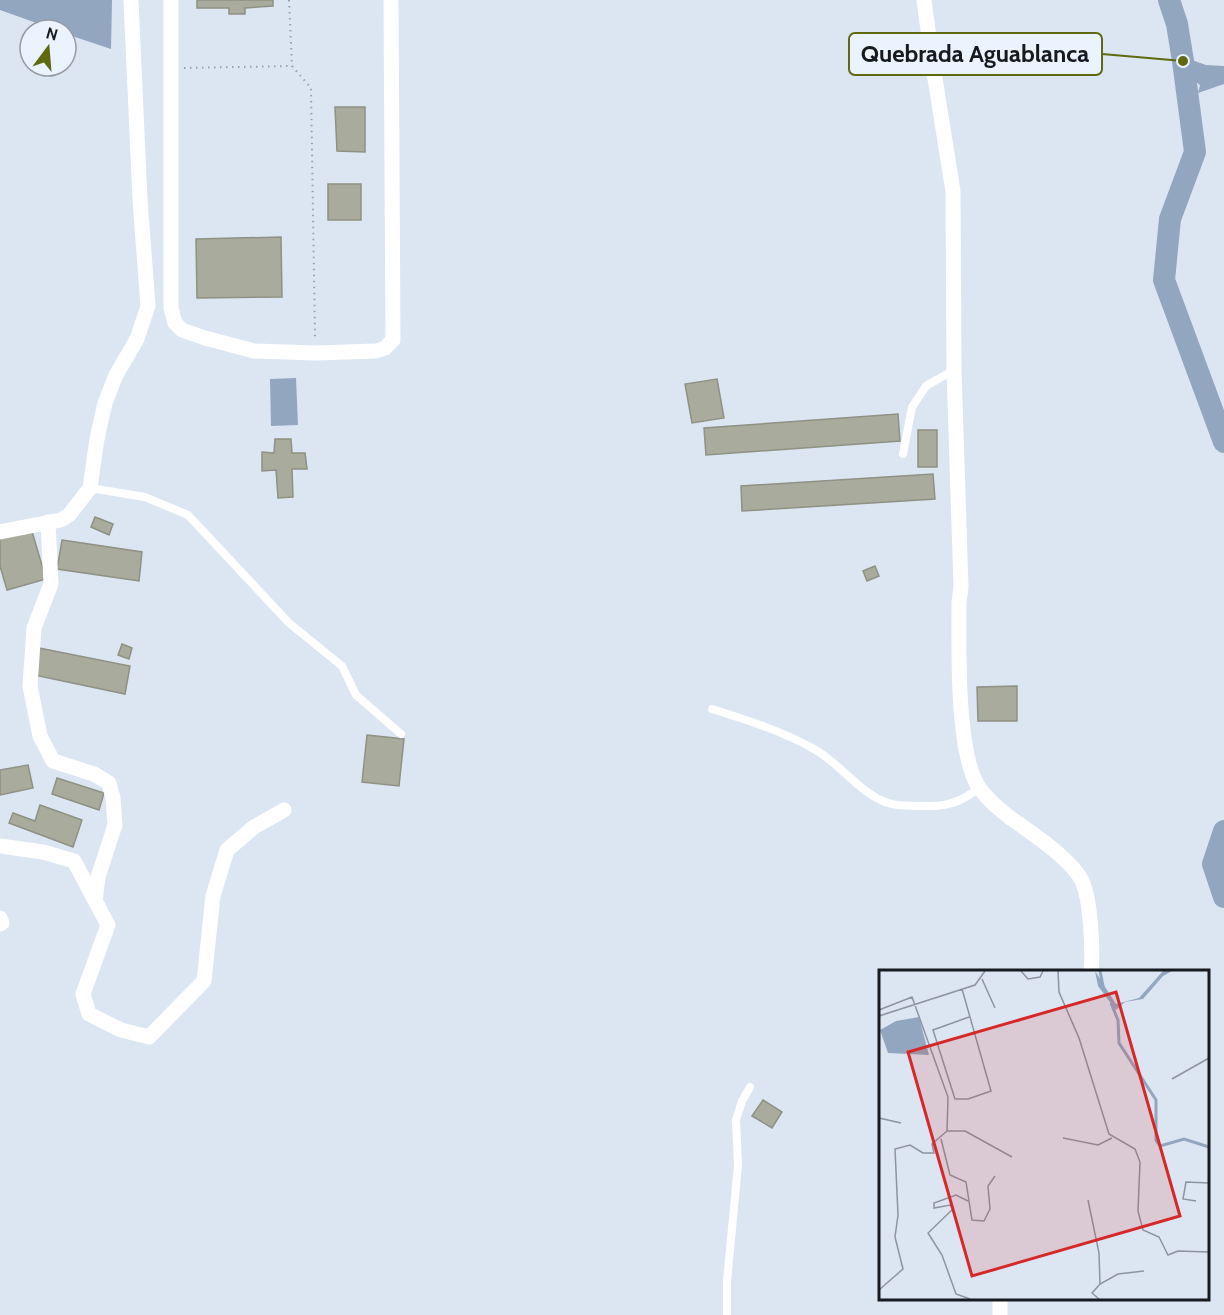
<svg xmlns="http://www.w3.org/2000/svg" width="1224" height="1315" font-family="Cabin,sans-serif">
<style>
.water{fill:#93a6c0}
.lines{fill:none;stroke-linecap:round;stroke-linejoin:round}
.river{stroke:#93a6c0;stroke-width:22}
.building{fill:#a9ac9d;stroke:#8e9183;stroke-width:1.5}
.path{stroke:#99a0ab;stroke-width:2;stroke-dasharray:1.5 4.5;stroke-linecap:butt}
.service{stroke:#fff;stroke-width:8}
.minor{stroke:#fff;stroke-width:15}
.inset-river{fill:none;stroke:#93a6c0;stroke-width:3}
.inset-road{fill:none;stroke:#8d949e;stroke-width:1.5}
.view{fill:#d62828;fill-opacity:0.15;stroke:#d62828;stroke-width:3}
.inset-edge{fill:none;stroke:#171a1f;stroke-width:3}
.leader{fill:none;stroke:#5f690f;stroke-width:2}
.callout-dot{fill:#5f690f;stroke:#ebf3fe;stroke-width:2}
.callout{fill:#ebf3fe;stroke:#5f690f;stroke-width:2}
.callout-label{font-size:24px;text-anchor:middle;font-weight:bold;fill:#171a1f}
</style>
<rect width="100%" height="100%" fill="#dce6f3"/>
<g class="water">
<path d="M0 0H112L111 49 66 34V30H56L0 10Z"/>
<path d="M1162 0H1175C1173 21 1182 42 1192 60L1206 65 1224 66V84L1198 93 1200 85 1186 74 1174 52V28L1162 7Z"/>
<path d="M296 378 298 425 271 426 270 379Z"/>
</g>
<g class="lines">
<g class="river">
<path d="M1169 0 1177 24 1183 61 1195 152 1170 219 1164 280 1224 442"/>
<path d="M1224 831 1213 864 1224 897"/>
</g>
</g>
<g class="building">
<path d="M197 0H273V6L245 8V14H229V8H197Z"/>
<path d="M335 107H365V152L337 151Z"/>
<rect x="328" y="184" width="33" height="36"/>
<path d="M281 237 282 297 197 298 196 239Z"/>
<path d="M717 379 724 418 692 423 685 384Z"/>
<path d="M898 414 900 441 706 455 704 428Z"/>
<rect x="918" y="430" width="19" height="37"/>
<path d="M275 439H291L292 453H305L307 469H292L293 497 278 498 276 470 262 471V452L274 453Z"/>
<path d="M933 474 935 499 742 511 741 486Z"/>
<path d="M95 517 113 524 109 535 91 527Z"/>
<path d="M31 528 46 579 7 590 0 566V537Z"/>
<path d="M62 540 142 552 139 581 57 569Z"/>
<path d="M875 566 879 576 867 581 863 571Z"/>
<path d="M122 644 132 648 129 659 118 655Z"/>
<path d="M39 648 130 666 125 694 34 675Z"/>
<path d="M1017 686V721H978L977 687Z"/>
<path d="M367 735 404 739 399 786 362 782Z"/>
<path d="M28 765 33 788 0 795V770Z"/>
<path d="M57 778 104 793 99 810 52 794Z"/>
<path d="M40 805 82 820 73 847 9 823 13 813 35 821Z"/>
<path d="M763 1100 782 1112 772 1128 752 1116Z"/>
</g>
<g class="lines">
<g class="path">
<path d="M289 0 292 66 311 88 315 338"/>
<path d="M184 68 292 66"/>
</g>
<g class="service">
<path d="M903 454 912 407 926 386 954 370"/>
<path d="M90 488 145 497 188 515 289 623 342 666 356 695 401 734"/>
<path d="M712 709C747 720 782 731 814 749 841 764 859 793 888 803 899 807 912 805 924 806 947 807 961 802 979 788"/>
<path d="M727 1315V1281L738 1165 736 1120 742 1101 750 1087"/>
</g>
<g class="minor">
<path d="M171 0V308L175 323 182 330 205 338 254 351 316 353 376 351 385 348 393 340 391 0"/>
<path d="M924 0 932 60 953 191 954 370 961 587 959 602C959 646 956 750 978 786 987 800 1008 817 1022 826 1040 839 1072 861 1082 881 1091 900 1093 951 1091 972"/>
<path d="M48 522 51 584 34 628 30 686 40 736 53 761 94 774 109 783 113 798 115 825 98 877 95 901"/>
<path d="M0 532 61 520 69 515 90 488 97 439 105 403 116 375 137 339 148 306 140 200 131 0"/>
<path d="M0 846 43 852 74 861 108 925 83 994 89 1014 121 1030 149 1037 204 981 213 896 227 850 254 827 284 810"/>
<path d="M0 918 2 923 0 924"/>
<path d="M1000 1298V1315"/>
</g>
</g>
<g transform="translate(879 970)">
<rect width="330" height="330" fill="#dce6f3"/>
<path d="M216 1 237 34 260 28 284 1H293L284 6 264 29 246 32 237 40 219 16ZM40 47 50 85 9 83 1 60 17 51Z" fill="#93a6c0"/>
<path class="inset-river" d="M221 1 225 21M232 33 239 50 240 73 277 130V170L281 176 305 169 330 177"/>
<path class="inset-road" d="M142 1 149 9 161 7 164 1M179 1 180 22 200 68 230 164 256 179 261 192 259 241 264 260 280 267 289 285 299 281 330 282M103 9 116 38M83 19 112 121 89 129H76L54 60 90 47M0 40 33 27 69 127 68 161 53 174 55 183H44L31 175 16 179 19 245 16 267 24 299 0 320M0 46 96 15 106 1M293 109 330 88M0 148 22 153M68 161H86L133 187M184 168 219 175 233 168M62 169 71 205 87 212 93 250 105 251 111 239 109 216 116 206M209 230 220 283 221 314M89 231 77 225 55 233V238L71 235 74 239 49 263 63 285 77 324 91 329M317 231 304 229 307 212 330 213M220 329 213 323 221 314 239 304 265 301"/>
<path class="view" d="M237 22 301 246 93 306 29 82Z"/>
<rect width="330" height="330" class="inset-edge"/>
</g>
<path class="leader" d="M1183 61L1102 54"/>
<circle class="callout-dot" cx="1183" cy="61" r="6"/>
<rect class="callout" x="849" y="33" width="253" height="42" rx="6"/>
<g class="callout-label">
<text x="975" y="62">Quebrada Aguablanca</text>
</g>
<g transform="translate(48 48) rotate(16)"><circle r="28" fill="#ebf3fe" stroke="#969ca5" stroke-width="1.5"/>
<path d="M0-4.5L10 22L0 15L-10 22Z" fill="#5f690f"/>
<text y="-9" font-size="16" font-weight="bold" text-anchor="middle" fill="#171a1f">N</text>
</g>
</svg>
